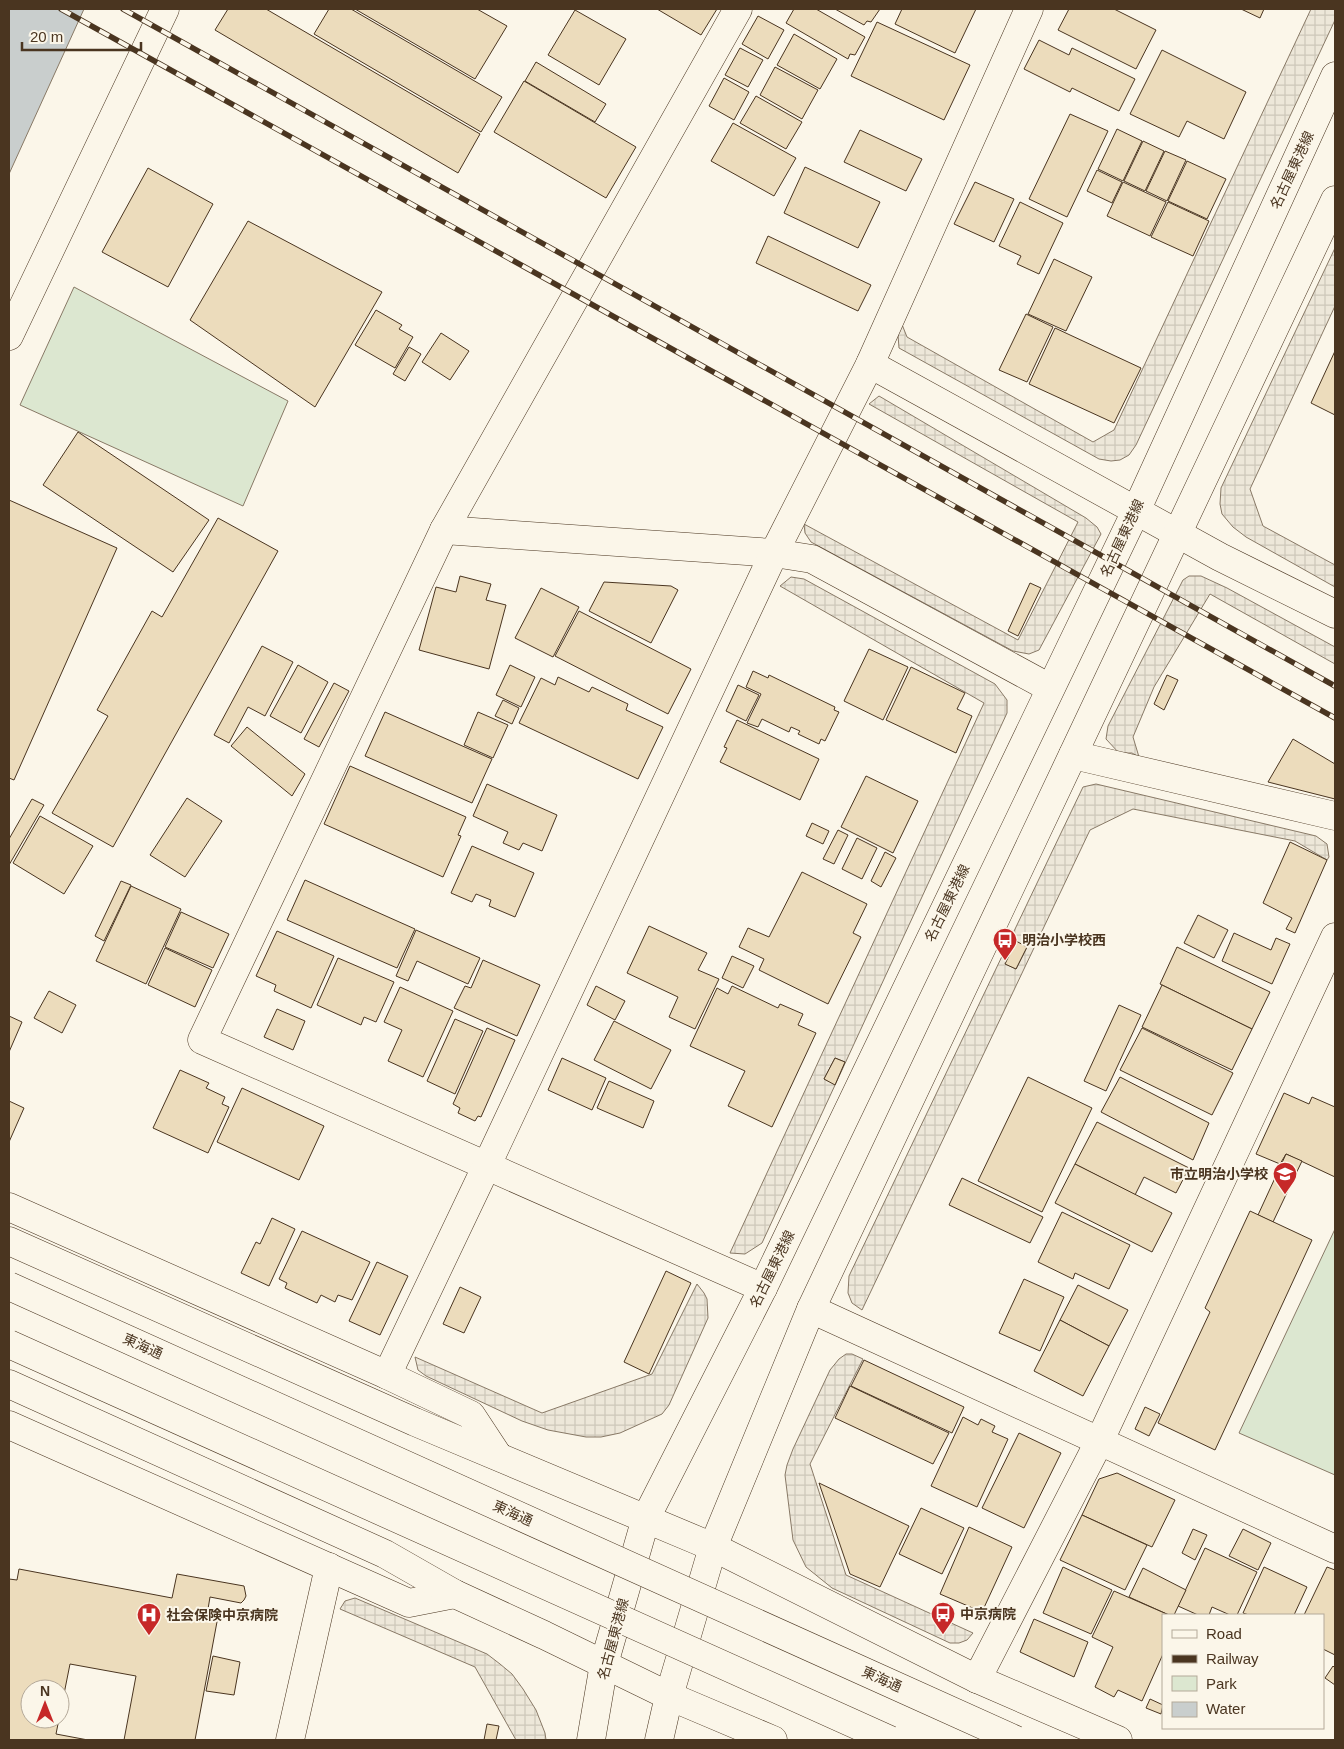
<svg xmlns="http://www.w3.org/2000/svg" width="1344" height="1749" font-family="Arial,'Noto Sans JP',sans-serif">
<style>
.park{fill:#dce7d0;stroke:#887966}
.plaza{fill:url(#plaza-grid);stroke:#887966;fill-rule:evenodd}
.water{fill:#c9cecd;stroke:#887966}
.building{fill:#ecdcbc;stroke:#4a3520}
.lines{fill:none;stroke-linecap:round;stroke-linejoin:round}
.minor-casing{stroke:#4a3520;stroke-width:29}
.major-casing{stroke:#4a3520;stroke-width:29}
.minor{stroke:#fbf6e9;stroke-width:28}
.major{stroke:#fbf6e9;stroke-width:28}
.rail-casing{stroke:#4a3520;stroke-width:5.5}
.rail{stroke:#fbf6e9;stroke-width:4;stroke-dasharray:11;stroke-linecap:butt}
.major-bridge-casing{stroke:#4a3520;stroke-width:29;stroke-linecap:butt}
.major-bridge{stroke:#fbf6e9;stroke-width:28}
.labels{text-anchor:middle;stroke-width:4;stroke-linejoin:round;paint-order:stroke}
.street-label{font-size:14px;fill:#4a3520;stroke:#fbf6e9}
.poi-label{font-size:14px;font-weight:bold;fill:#4a3520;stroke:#fbf6e9;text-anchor:start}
</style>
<defs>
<pattern id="plaza-grid" width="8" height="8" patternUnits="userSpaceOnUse" patternTransform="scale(1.25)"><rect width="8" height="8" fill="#ede7d9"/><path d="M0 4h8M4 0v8" fill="none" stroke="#cdc7ba"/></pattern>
</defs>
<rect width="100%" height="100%" fill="#fbf6e9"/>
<g class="park">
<path d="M74 287 288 401 243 506 20 405Z"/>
<path d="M1335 1229V1475L1239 1433Z"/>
</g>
<g class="plaza">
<path d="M1311 9H1335V20L1136 445 1129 455 1120 460 1111 461 1099 459 899 348 898 335 901 322 907 337 1093 442 1114 430Z"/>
<path d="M1335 248V306L1250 489 1263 526 1335 565V587L1246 537 1233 527 1222 514 1220 504 1221 488Z"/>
<path d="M879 396 1086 518 1097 527 1101 534 1039 650 1029 654 1013 651 811 542 805 533 804 524 1018 640 1078 522 869 404Z"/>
<path d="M1189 576H1201L1227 588 1335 647V664L1210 594 1154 687 1133 737 1139 757 1132 753H1119L1106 739 1108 726 1183 580Z"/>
<path d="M791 577 804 579 995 684 1007 700V713L762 1243 745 1254 730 1253 984 703 780 586ZM835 1058 845 1062 835 1084 824 1079Z"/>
<path d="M1096 784 1316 836 1327 844 1329 857 1327 860 1295 841 1133 809 1090 830 862 1310 852 1303 848 1293 849 1276 1083 787ZM1016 942 1027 947 1016 969 1006 964Z"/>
<path d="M697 1284 704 1293 707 1299 708 1318 669 1405 662 1414 620 1433 601 1437H586L548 1430 522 1421 426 1376 418 1370 415 1357 542 1413 652 1374Z"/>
<path d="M846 1354H852L863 1359 810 1464 846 1575 973 1633 967 1640 959 1643H950L832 1588 806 1567 793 1540 785 1475 787 1465 793 1449 830 1370 839 1359Z"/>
<path d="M355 1598 487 1654 500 1664 512 1674 523 1689 536 1710 545 1733 546 1740H516L475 1667 340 1609 345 1601Z"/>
</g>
<path class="water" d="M9 9H84L9 174Z"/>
<g class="building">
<path d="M228 9H266L480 134 458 173 215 30Z"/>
<path d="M329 9H351L502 97 481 132 314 34Z"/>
<path d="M355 9H477L507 26 475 79Z"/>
<path d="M657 9H717L701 35Z"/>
<path d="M794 9H816L865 37 855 55 850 54 848 59 786 23Z"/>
<path d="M835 9H880L871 22 867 21 864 25Z"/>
<path d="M902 9H976L955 53 895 24Z"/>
<path d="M1069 9H1114L1156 30 1136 69 1058 30Z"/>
<path d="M1241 9H1264L1260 18Z"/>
<path d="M575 10 626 39 599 85 548 55Z"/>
<path d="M758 16 784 30 768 59 742 44Z"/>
<path d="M877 22 970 65 944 120 851 76Z"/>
<path d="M794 34 837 59 820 89 777 65Z"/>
<path d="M1039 40 1069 55 1072 48 1135 79 1119 111 1072 88 1070 92 1024 69Z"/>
<path d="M740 48 763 60 748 87 725 75Z"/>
<path d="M1162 50 1246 92 1224 139 1187 121 1179 137 1130 114Z"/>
<path d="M536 62 606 104 595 122 525 81Z"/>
<path d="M775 67 818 90 802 119 760 95Z"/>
<path d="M724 78 749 92 734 120 709 106Z"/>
<path d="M524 81 636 147 606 198 494 132Z"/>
<path d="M756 96 802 122 786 149 740 123Z"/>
<path d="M1070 114 1108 131 1067 217 1029 199Z"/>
<path d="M733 123 796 158 774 196 711 161Z"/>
<path d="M1117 129 1142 141 1123 181 1098 169Z"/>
<path d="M860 130 922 159 906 191 844 162Z"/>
<path d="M1143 141 1164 151 1145 191 1124 181Z"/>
<path d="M1165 151 1186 160 1167 201 1146 191Z"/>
<path d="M1187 161 1226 179 1207 219 1168 201Z"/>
<path d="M805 167 880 202 858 248 784 213Z"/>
<path d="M148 168 213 204 168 287 102 252Z"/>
<path d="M1097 170 1122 182 1112 203 1087 191Z"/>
<path d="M975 182 1014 199 994 242 954 224Z"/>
<path d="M1123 182 1166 202 1150 236 1107 216Z"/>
<path d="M1020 202 1063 223 1039 274 1017 264 1021 256 999 246Z"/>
<path d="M1168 202 1209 221 1193 256 1151 237Z"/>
<path d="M248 221 382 292 315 407 190 320Z"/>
<path d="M768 236 871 285 858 311 756 263Z"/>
<path d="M1054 259 1092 277 1066 331 1028 314Z"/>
<path d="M376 310 402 325 399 329 413 337 395 368 355 345Z"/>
<path d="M1026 314 1053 327 1027 382 999 370Z"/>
<path d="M1055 328 1141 368 1114 423 1029 384Z"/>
<path d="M441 333 469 351 450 380 422 362Z"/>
<path d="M409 347 421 354 405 381 393 374Z"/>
<path d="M1335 351V415L1311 403Z"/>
<path d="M78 432 209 520 173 572 43 485Z"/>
<path d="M9 500 117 548 14 780 9 778Z"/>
<path d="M218 518 278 551 113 847 52 813 108 716 97 710 152 611 162 617Z"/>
<path d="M460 576 491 584 486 600 506 605 489 669 419 650 436 587 456 592Z"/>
<path d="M604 582 671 586 678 590 651 643 589 611Z"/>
<path d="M1030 583 1041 588 1018 636 1008 631Z"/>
<path d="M541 588 579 607 553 657 515 638Z"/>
<path d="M579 611 691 669 668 714 555 656Z"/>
<path d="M262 646 293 662 265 716 248 707 229 743 214 735Z"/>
<path d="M869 649 908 667 883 720 844 701Z"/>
<path d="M298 665 328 682 301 733 270 716Z"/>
<path d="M510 665 535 677 521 707 496 695Z"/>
<path d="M911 667 965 693 957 709 972 716 956 753 886 720Z"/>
<path d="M753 671 768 678 769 675 835 707 834 710 839 712 825 741 821 739 819 744 798 734 800 731 791 727 789 732 762 719 758 727 747 723 761 694 746 687Z"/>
<path d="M1167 675 1178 680 1164 710 1154 704Z"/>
<path d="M558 677 589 692 592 687 628 704 626 710 663 727 638 779 519 723 541 678 555 685Z"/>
<path d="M334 683 349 691 319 747 304 739Z"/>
<path d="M738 685 759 695 746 721 726 711Z"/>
<path d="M503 700 519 708 512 724 495 716Z"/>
<path d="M385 712 492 759 472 803 365 756Z"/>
<path d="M478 712 508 725 493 758 464 745Z"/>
<path d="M737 720 819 759 800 800 720 762 727 748 724 747Z"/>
<path d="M247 727 305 774 292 796 231 746Z"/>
<path d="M1293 739 1335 764V799L1268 782Z"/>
<path d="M350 766 466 817 458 835 461 836 443 877 324 824Z"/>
<path d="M866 776 918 801 893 853 841 827Z"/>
<path d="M487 784 557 815 542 851 523 843 519 850 503 843 508 832 473 816Z"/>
<path d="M187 798 222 821 185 877 150 855Z"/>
<path d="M32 799 44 805 9 865V839Z"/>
<path d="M40 816 93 846 64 894 13 863Z"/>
<path d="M812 823 829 831 823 844 806 836Z"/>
<path d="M838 830 848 835 834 864 823 859Z"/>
<path d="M857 838 877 848 862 879 842 869Z"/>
<path d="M1290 842 1327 860 1295 933 1286 929 1292 918 1263 903Z"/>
<path d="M472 846 534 873 515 917 489 906 491 900 476 894 472 902 451 893Z"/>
<path d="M885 852 896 858 881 887 871 881Z"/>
<path d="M802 872 867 904 853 933 861 937 828 1004 759 970 764 959 739 947 748 928 769 937Z"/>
<path d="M305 880 415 929 397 968 287 920Z"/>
<path d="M121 881 131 885 104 941 95 936Z"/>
<path d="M131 886 181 909 146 984 96 961Z"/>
<path d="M181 912 229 934 213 968 165 947Z"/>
<path d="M1198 915 1228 930 1214 958 1184 943Z"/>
<path d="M649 926 707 953 698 970 719 979 695 1029 669 1017 678 997 627 973Z"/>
<path d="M416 930 480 958 468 984 417 961 408 981 396 976Z"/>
<path d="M277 931 334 956 311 1008 274 991 276 985 256 976Z"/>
<path d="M1234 933 1271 950 1276 938 1290 944 1272 984 1222 961Z"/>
<path d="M1016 941 1027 947 1016 969 1005 964Z"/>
<path d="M1177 947 1270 992 1252 1029 1160 984Z"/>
<path d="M165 948 212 970 195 1007 148 985Z"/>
<path d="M732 956 754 966 743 988 722 978Z"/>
<path d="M338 958 394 982 376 1022 364 1017 361 1025 317 1005Z"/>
<path d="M483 960 540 985 517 1036 454 1008 465 986 471 988Z"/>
<path d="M1162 985 1252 1029 1232 1070 1142 1027Z"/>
<path d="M596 986 625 1001 615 1020 587 1005Z"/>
<path d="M732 986 778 1008 780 1004 803 1014 798 1025 816 1033 772 1127 728 1106 745 1071 690 1046 717 988 728 994Z"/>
<path d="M400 987 453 1011 423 1077 388 1061 402 1030 384 1022Z"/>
<path d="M49 991 76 1005 62 1033 34 1018Z"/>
<path d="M1119 1005 1141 1015 1106 1091 1084 1081Z"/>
<path d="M277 1009 305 1021 293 1050 264 1037Z"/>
<path d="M9 1016 22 1022 9 1052Z"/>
<path d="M455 1019 483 1031 455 1094 427 1081Z"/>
<path d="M614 1021 671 1050 651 1089 594 1060Z"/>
<path d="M487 1028 515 1040 481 1117 478 1116 475 1121 458 1113 460 1108 453 1104Z"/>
<path d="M1142 1028 1233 1073 1212 1115 1120 1070Z"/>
<path d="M562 1058 606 1078 592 1110 548 1090Z"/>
<path d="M835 1058 845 1062 835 1085 824 1079Z"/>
<path d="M180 1070 209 1083 206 1088 225 1097 222 1104 229 1107 208 1153 153 1128Z"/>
<path d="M1028 1077 1092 1108 1042 1212 978 1181Z"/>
<path d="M1120 1077 1209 1123 1193 1160 1101 1112Z"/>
<path d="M609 1081 654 1101 643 1128 597 1108Z"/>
<path d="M242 1088 324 1126 299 1180 217 1142Z"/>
<path d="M1284 1093 1309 1104 1312 1097 1335 1107V1177L1286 1154 1280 1164 1256 1154Z"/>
<path d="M9 1101 24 1108 9 1142Z"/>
<path d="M1097 1122 1189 1168 1176 1193 1144 1177 1135 1195 1075 1164Z"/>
<path d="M1286 1154 1302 1161 1273 1222 1258 1215Z"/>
<path d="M1075 1164 1172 1213 1152 1252 1055 1203Z"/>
<path d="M962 1178 1043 1217 1030 1243 949 1205Z"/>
<path d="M1250 1211 1312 1240 1215 1450 1158 1423 1210 1312 1205 1308Z"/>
<path d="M1062 1212 1130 1245 1109 1289 1075 1273 1073 1279 1038 1262Z"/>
<path d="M272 1218 295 1229 269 1286 241 1273 256 1242 260 1244Z"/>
<path d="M302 1231 370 1262 352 1300 338 1295 335 1302 321 1295 317 1303 285 1288 287 1283 279 1279Z"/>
<path d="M377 1262 408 1276 380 1335 349 1321Z"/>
<path d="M666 1271 691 1283 649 1374 624 1362Z"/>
<path d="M1024 1279 1064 1297 1040 1351 999 1333Z"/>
<path d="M1078 1285 1128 1310 1109 1346 1060 1320Z"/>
<path d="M460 1287 481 1297 464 1333 443 1324Z"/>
<path d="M1060 1320 1109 1346 1083 1396 1034 1371Z"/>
<path d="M864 1360 964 1407 952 1433 851 1386Z"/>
<path d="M850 1386 949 1433 933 1464 835 1418Z"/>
<path d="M1145 1407 1160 1414 1149 1436 1135 1429Z"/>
<path d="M963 1417 978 1425 981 1419 995 1426 992 1432 1008 1439 977 1507 931 1486Z"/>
<path d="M1019 1433 1061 1453 1024 1528 982 1508Z"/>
<path d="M1117 1473 1175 1500 1152 1547 1082 1515 1099 1479Z"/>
<path d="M819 1483 909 1526 880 1587 850 1574Z"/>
<path d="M921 1508 964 1528 942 1574 899 1554Z"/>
<path d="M1082 1515 1147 1545 1125 1590 1060 1560Z"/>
<path d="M969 1527 1012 1547 982 1612 940 1594Z"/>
<path d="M1193 1529 1207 1535 1195 1560 1182 1553Z"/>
<path d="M1243 1529 1271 1543 1258 1570 1229 1556Z"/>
<path d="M1205 1548 1257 1572 1237 1615H1230L1212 1607 1209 1615H1198L1178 1606Z"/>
<path d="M1063 1567 1112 1590 1091 1634 1043 1613Z"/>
<path d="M1264 1567 1307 1587 1294 1615H1249L1243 1613Z"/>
<path d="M1327 1567 1335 1570V1655L1323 1649V1615H1304Z"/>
<path d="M1143 1568 1186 1590 1174 1615H1169L1129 1597Z"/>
<path d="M19 1569 172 1598 177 1574 244 1586 246 1596 244 1600 241 1603 210 1597 208 1609 219 1611 195 1740H124L136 1676 70 1664 60 1714V1689H30V1719H59L56 1734 88 1740H9V1579L17 1580Z"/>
<path d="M1114 1591 1169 1615H1163V1654L1142 1701 1118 1690 1114 1697 1095 1687 1113 1647 1092 1637Z"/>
<path d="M1034 1619 1088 1642 1074 1677 1020 1652Z"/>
<path d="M213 1656 240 1662 234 1695 206 1691Z"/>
<path d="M1333 1666 1335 1668V1685L1325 1678Z"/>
<path d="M1150 1699 1163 1705 1161 1714 1146 1708Z"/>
<path d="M487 1724 499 1726 496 1740H484Z"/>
</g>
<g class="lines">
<defs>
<g id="minor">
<path d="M738 9 444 530 202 1040 763 1288"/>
<path d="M9 336 165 9"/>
<path d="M870 364 1220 557 1335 614"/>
<path d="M444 530 774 553 812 559 1050 688"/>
<path d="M1073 755 1335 816"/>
<path d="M9 1207 387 1375 471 1415 498 1456"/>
<path d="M811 1309 1335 1549"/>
<path d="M387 1375 487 1165 774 553 870 364 1029 9"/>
<path d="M9 1425 409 1603 455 1594"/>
<path d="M713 1547 977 1679 1118 1740"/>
<path d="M977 1679 1100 1440 1335 937"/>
<path d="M669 1696 773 1740"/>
<path d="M290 1740 329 1567"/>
</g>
<g id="major">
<path d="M9 1241 415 1422 713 1547"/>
<path d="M9 1384 385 1554 455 1594 544 1635 669 1696"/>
<path d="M591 1740 604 1664 646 1518 763 1288 1136 511 1335 76"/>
<path d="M659 1740 669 1696 713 1547 811 1309 1335 200"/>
</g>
</defs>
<use href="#minor" class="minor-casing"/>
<use href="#major" class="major-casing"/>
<use href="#minor" class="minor"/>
<use href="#major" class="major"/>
<defs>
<g id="rail">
<path d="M61 9 1335 718"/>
<path d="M123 9 1335 686"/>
</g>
</defs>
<use href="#rail" class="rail-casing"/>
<use href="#rail" class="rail"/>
<defs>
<g id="major-bridge">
<path d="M9 1286 1016 1740"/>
<path d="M9 1344 890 1740"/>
</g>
</defs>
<use href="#major-bridge" class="major-bridge-casing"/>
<use href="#major-bridge" class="major-bridge"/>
</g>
<defs>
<symbol id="bus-pin" viewBox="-11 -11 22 30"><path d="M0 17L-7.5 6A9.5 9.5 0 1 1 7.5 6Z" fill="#c62828" stroke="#fbf6e9"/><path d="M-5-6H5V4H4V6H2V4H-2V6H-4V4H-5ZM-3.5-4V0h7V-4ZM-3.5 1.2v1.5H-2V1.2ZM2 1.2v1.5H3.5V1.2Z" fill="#fff"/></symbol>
<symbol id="school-pin" viewBox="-11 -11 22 30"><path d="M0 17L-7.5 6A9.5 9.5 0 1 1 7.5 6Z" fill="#c62828" stroke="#fbf6e9"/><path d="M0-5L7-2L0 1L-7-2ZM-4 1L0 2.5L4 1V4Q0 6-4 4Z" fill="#fff"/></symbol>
<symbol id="hospital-pin" viewBox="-11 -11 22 30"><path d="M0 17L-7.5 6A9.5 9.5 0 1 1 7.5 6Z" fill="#c62828" stroke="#fbf6e9"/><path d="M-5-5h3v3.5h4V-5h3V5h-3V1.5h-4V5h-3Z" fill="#fff"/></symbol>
</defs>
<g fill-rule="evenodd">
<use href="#bus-pin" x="991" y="926" width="28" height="38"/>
<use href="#school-pin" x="1271" y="1160" width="28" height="38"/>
<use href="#bus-pin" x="929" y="1600" width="28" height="38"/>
<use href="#hospital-pin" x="135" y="1601" width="28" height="38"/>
</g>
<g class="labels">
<g class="street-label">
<text transform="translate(1292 170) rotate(-65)" y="5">名古屋東港線</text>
<text transform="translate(1122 538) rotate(-65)" y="5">名古屋東港線</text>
<text transform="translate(947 903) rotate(-64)" y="5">名古屋東港線</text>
<text transform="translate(772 1269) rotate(-64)" y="5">名古屋東港線</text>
<text transform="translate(143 1346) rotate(24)" y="5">東海通</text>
<text transform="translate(513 1513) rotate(24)" y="5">東海通</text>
<text transform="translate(613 1639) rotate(-75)" y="5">名古屋東港線</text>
<text transform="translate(882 1679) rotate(24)" y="5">東海通</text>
</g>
<g class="poi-label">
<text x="1022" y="945">明治小学校西</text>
<text x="1268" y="1179" text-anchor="end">市立明治小学校</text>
<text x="960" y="1619">中京病院</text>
<text x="166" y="1620">社会保険中京病院</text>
</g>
</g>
<rect width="1344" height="1749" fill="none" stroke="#4a3520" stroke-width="20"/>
<rect x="1162" y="1614" width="162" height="115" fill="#fbf6e9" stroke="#b4a999"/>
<rect x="1172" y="1630" width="25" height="8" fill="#fbf6e9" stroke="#b4a999"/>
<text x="1206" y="1639" font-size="15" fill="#4a3520">Road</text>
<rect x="1172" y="1655" width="25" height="8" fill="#4a3520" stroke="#b4a999"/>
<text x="1206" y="1664" font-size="15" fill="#4a3520">Railway</text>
<rect x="1172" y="1676" width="25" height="15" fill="#dce7d0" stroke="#b4a999"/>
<text x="1206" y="1689" font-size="15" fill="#4a3520">Park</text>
<rect x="1172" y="1702" width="25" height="15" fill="#c9cecd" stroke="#b4a999"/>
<text x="1206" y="1714" font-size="15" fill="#4a3520">Water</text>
<g transform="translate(45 1704)"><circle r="24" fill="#fbf6e9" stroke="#b4a999"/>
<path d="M0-4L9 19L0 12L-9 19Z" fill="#c62828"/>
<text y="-8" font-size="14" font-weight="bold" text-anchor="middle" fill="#4a3520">N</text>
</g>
<path d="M22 42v8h119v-8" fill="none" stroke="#4a3520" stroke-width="2.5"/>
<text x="30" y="42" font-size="15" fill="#4a3520" stroke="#fbf6e9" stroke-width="4" paint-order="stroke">20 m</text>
</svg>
